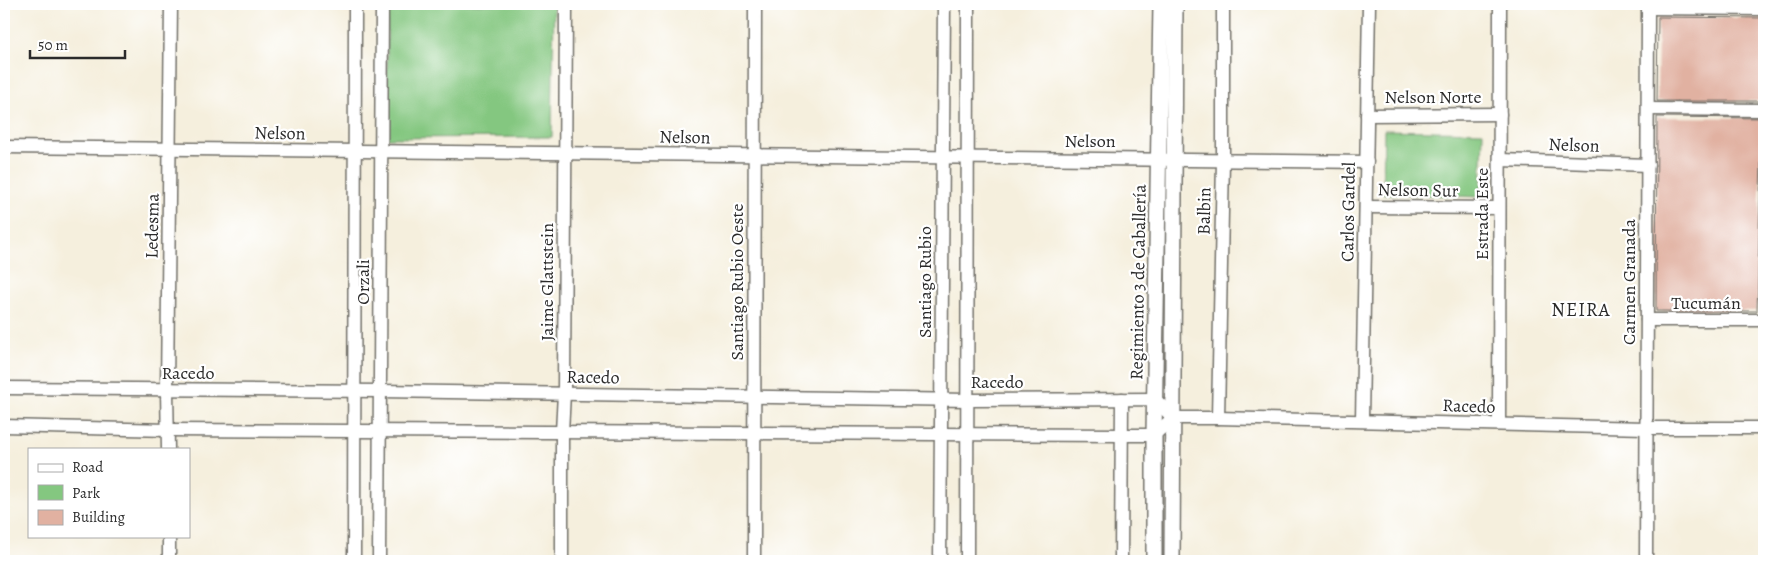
<svg xmlns="http://www.w3.org/2000/svg" width="1768" height="565" font-family="Alegreya,serif">
<style>
.green{fill:#84c780;stroke:#587956}
.building{fill:#e1b1a1}
.lines{fill:none;stroke-linecap:round;stroke-linejoin:round}
.minor-casing{stroke:#727069;stroke-width:15}
.tertiary-casing{stroke:#727069;stroke-width:18}
.minor{stroke:#fff;stroke-width:12}
.tertiary{stroke:#fff;stroke-width:15}
.labels{text-anchor:middle;stroke-width:4.5;stroke-linejoin:round;paint-order:stroke}
.street-label{font-size:18px;fill:#2b2b2b;stroke:#fff}
.neighbourhood-label{font-size:19px;letter-spacing:1px;fill:#2b2b2b;stroke:#fff}
</style>
<rect width="100%" height="100%" fill="#fff"/>
<filter id="ink" filterUnits="userSpaceOnUse"><feTurbulence type="fractalNoise" baseFrequency=".02" numOctaves="2"/><feDisplacementMap in="SourceGraphic" scale="10" xChannelSelector="R" yChannelSelector="G"/><feConvolveMatrix kernelMatrix="1 2 1 2 8 2 1 2 1" color-interpolation-filters="sRGB"/></filter>
<filter id="wash" filterUnits="userSpaceOnUse"><feTurbulence type="fractalNoise" baseFrequency=".0096" numOctaves="4" result="noise"/><feDisplacementMap in="SourceGraphic" scale="20" xChannelSelector="R" yChannelSelector="G"/><feGaussianBlur stdDeviation="1.12" result="paint"/><feColorMatrix in="noise" values="0 0 0 0 0 0 0 0 0 0 0 0 0 0 0 0 0 1.4 0 .05"/><feComposite in="paint" operator="in"/></filter>
<g filter="url(#wash)">
<rect width="100%" height="100%" fill="#f5efdd"/>
<g class="green">
<path d="M387 4H554L552 137 387 138Z"/>
<path d="M1384 130 1483 132 1481 197 1383 194Z"/>
</g>
<g id="blocks">
<g class="building">
<path d="M1658 17 1764 18V101H1657Z"/>
<path d="M1657 117 1762 118 1757 311H1656Z"/>
</g>
</g>
</g>
<g filter="url(#ink)">
<use href="#blocks" fill-opacity="0" stroke="#727069" stroke-width="1"/>
<g class="lines">
<defs>
<g id="minor">
<path d="M1648 8 1764 9"/>
<path d="M1648 109 1764 110"/>
<path d="M1367 115 1500 114"/>
<path d="M4 147 1367 162"/>
<path d="M1500 160 1648 165"/>
<path d="M1366 207 1499 208"/>
<path d="M1647 320H1764"/>
<path d="M4 388 380 391 968 400 1155 399 1173 418"/>
<path d="M1218 418 1223 160V4"/>
<path d="M1362 420 1369 4"/>
<path d="M1499 424 1500 4"/>
<path d="M4 426 168 430 1122 435H1154L1173 418H1218L1646 428H1764"/>
<path d="M168 449 167 390 171 4"/>
<path d="M169 536V561"/>
<path d="M354 561 355 4"/>
<path d="M379 561 382 4"/>
<path d="M562 561V432L564 393 566 4"/>
<path d="M754 561 755 4"/>
<path d="M940 561 944 4"/>
<path d="M967 561 968 4"/>
<path d="M1121 561 1122 399"/>
<path d="M1646 561 1648 4"/>
</g>
<g id="tertiary">
<path d="M1154 561V435L1161 4"/>
<path d="M1172 561 1175 4"/>
</g>
</defs>
<use href="#minor" class="minor-casing"/>
<use href="#tertiary" class="tertiary-casing"/>
<use href="#minor" class="minor"/>
<use href="#tertiary" class="tertiary"/>
</g>
</g>
<g class="labels">
<g class="street-label">
<text x="1433" y="103">Nelson Norte</text>
<text transform="translate(280 133) rotate(1)" y="6">Nelson</text>
<text transform="translate(685 137) rotate(1)" y="6">Nelson</text>
<text x="1090" y="147">Nelson</text>
<text transform="translate(1574 145) rotate(2)" y="6">Nelson</text>
<text transform="translate(1418 190) rotate(1)" y="6">Nelson Sur</text>
<text transform="translate(1204 211) rotate(-89)" y="6">Balbin</text>
<text transform="translate(1348 212) rotate(-89)" y="6">Carlos Gardel</text>
<text transform="translate(1482 214) rotate(-90)" y="6">Estrada Este</text>
<text transform="translate(152 226) rotate(-89)" y="6">Ledesma</text>
<text transform="translate(363 282) rotate(-90)" y="6">Orzali</text>
<text transform="translate(547 282) rotate(-90)" y="6">Jaime Glattstein</text>
<text transform="translate(737 282) rotate(-90)" y="6">Santiago Rubio Oeste</text>
<text transform="translate(925 282) rotate(-90)" y="6">Santiago Rubio</text>
<text transform="translate(1138 282) rotate(-89)" y="6">Regimiento 3 de Caballería</text>
<text transform="translate(1629 282) rotate(-90)" y="6">Carmen Granada</text>
<text x="1706" y="309">Tucumán</text>
<text x="188" y="379">Racedo</text>
<text transform="translate(593 377) rotate(1)" y="6">Racedo</text>
<text x="997" y="388">Racedo</text>
<text transform="translate(1469 406) rotate(2)" y="6">Racedo</text>
</g>
<g class="neighbourhood-label">
<text x="1581" y="316">NEIRA</text>
</g>
</g>
<rect width="1768" height="565" fill="none" stroke="#fff" stroke-width="20"/>
<rect x="28" y="448" width="162" height="90" fill="#ffffff" stroke="#aaaaaa"/>
<rect x="38" y="464" width="25" height="8" fill="#ffffff" stroke="#aaaaaa"/>
<text x="72" y="472" font-size="15" fill="#2b2b2b">Road</text>
<rect x="38" y="485" width="25" height="15" fill="#84c780" stroke="#aaaaaa"/>
<text x="72" y="498" font-size="15" fill="#2b2b2b">Park</text>
<rect x="38" y="510" width="25" height="15" fill="#e1b1a1" stroke="#aaaaaa"/>
<text x="72" y="522" font-size="15" fill="#2b2b2b">Building</text>
<path d="M30 50v8h95v-8" fill="none" stroke="#2b2b2b" stroke-width="2.5"/>
<text x="38" y="50" font-size="15" fill="#2b2b2b" stroke="#ffffff" stroke-width="4" paint-order="stroke">50 m</text>
</svg>
